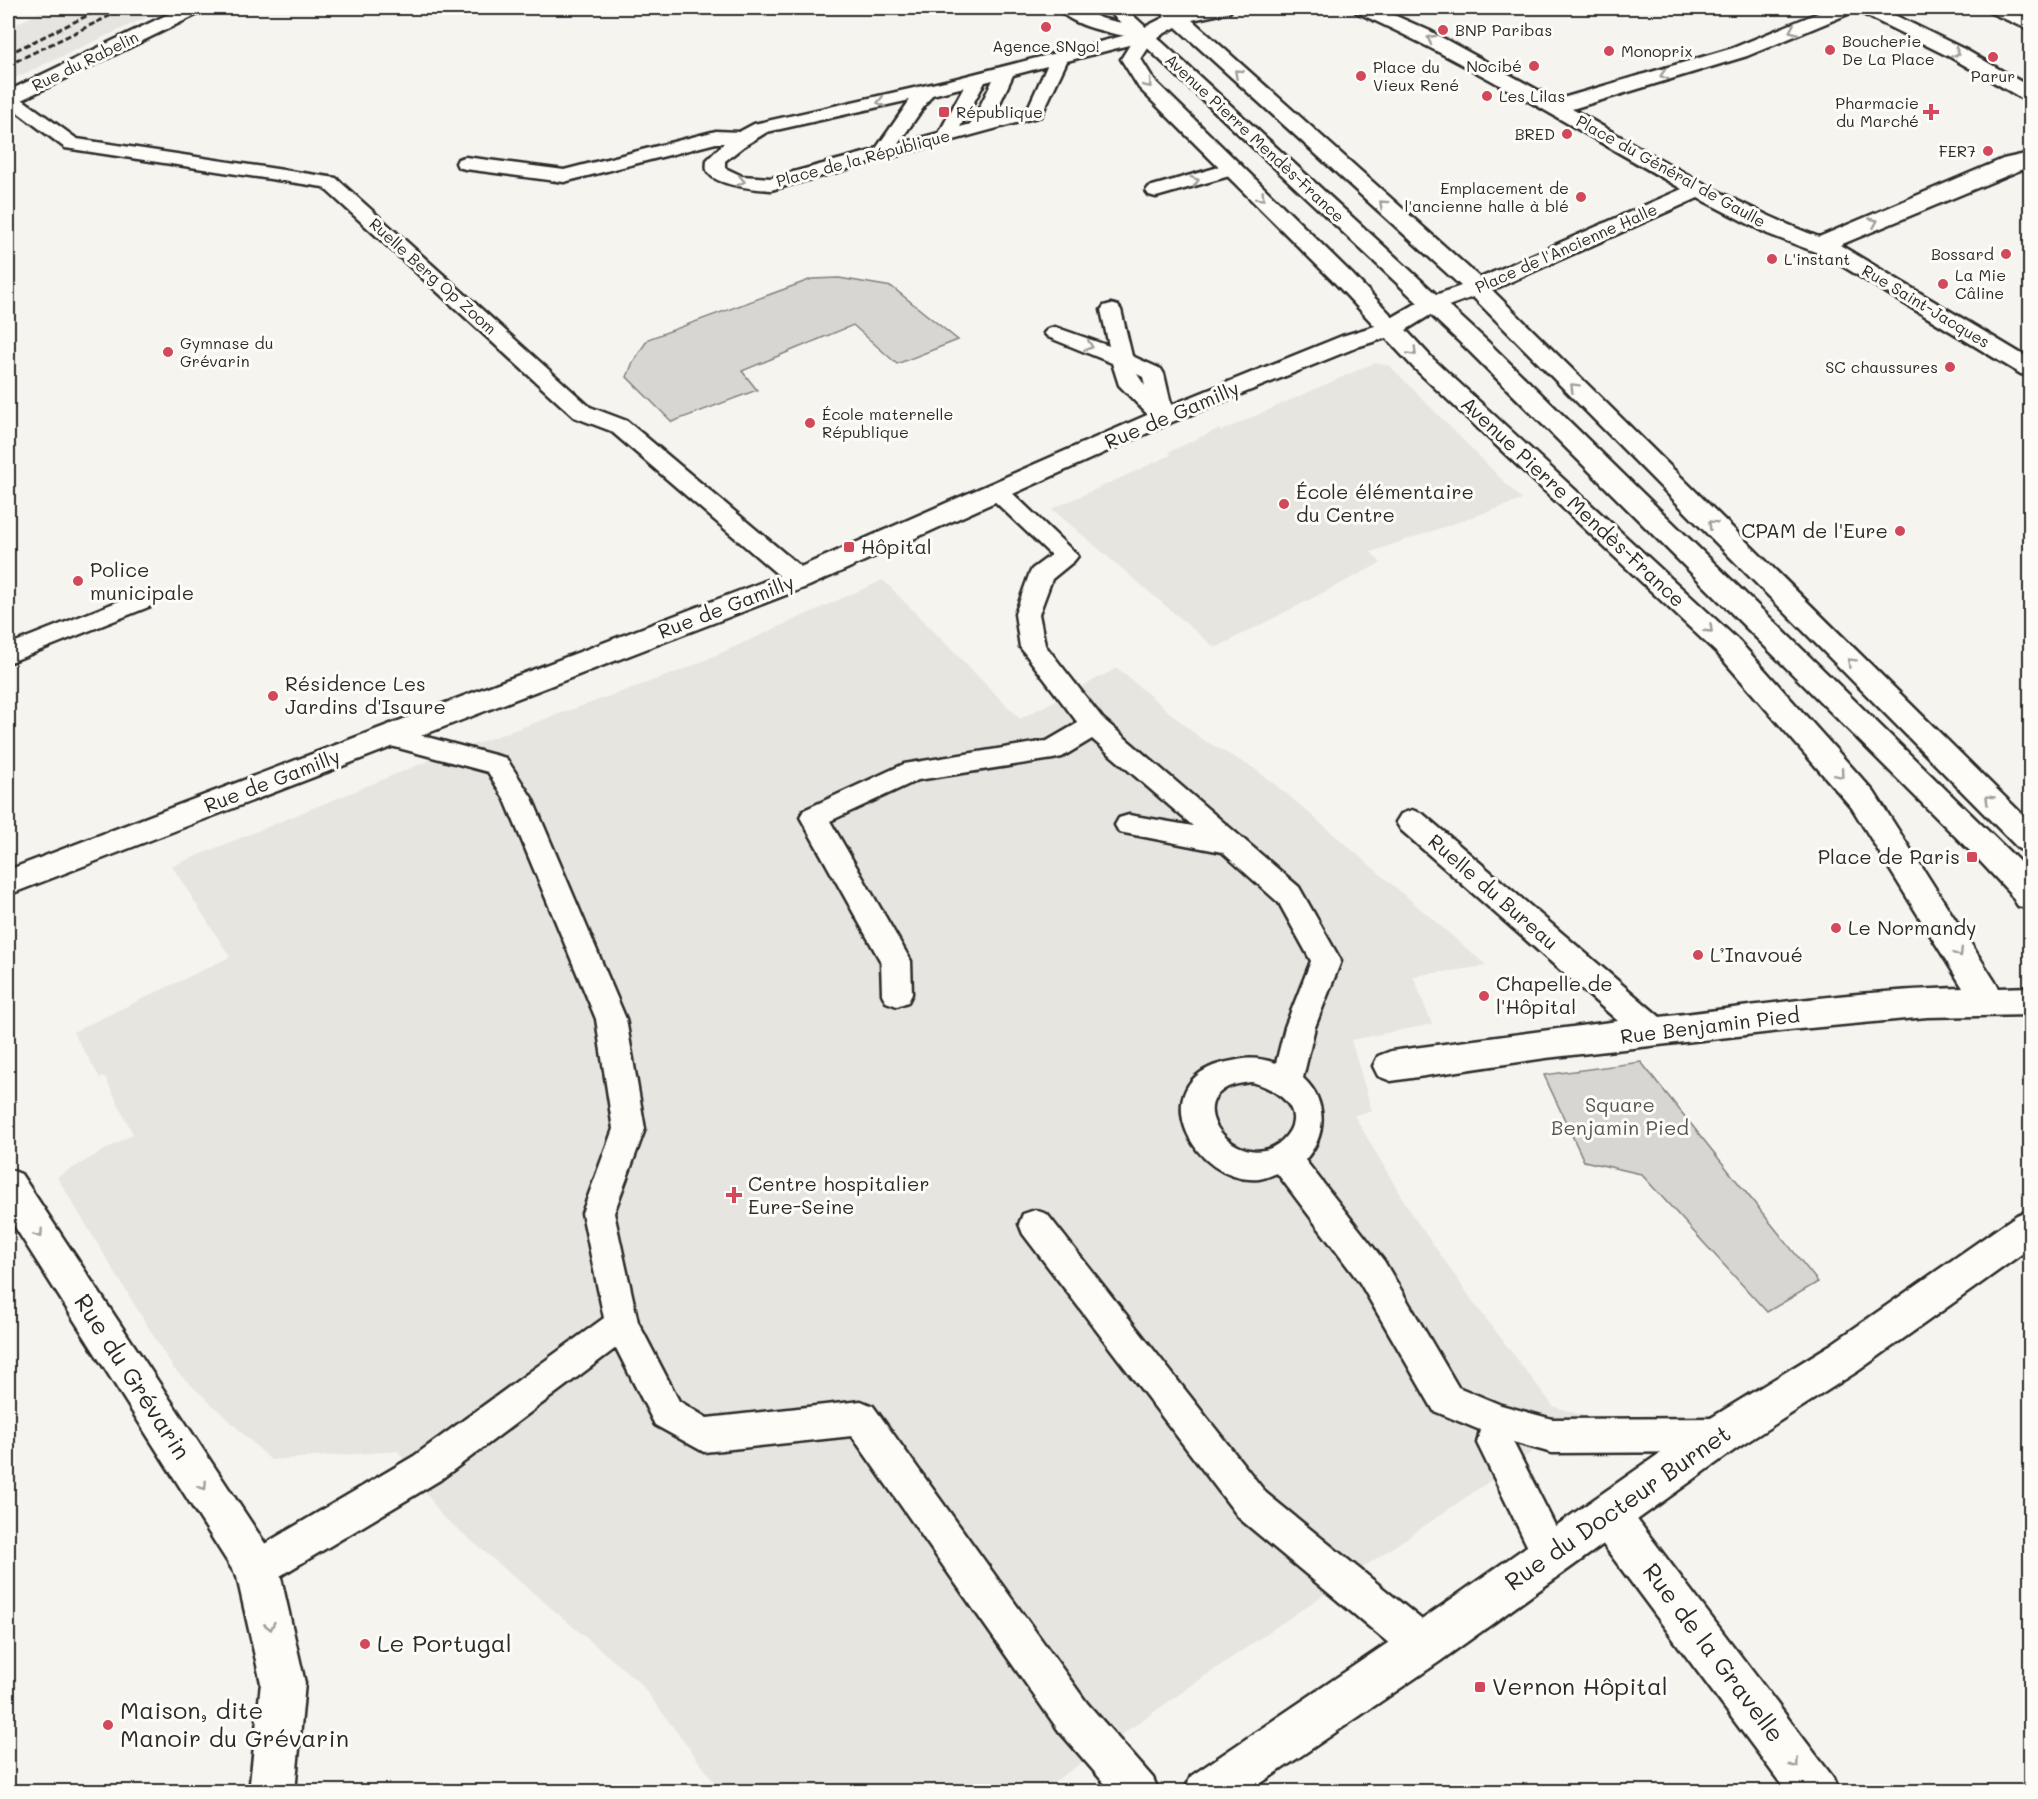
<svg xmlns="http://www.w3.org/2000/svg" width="2038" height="1799" font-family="Mali,sans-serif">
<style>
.built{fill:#e6e5e0}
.green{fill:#d7d6d2;stroke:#81807e;stroke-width:1.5}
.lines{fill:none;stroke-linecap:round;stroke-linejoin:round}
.service-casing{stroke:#2b2b2b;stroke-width:5}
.minor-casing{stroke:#2b2b2b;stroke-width:5}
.secondary-casing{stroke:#2b2b2b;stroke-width:5}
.service{fill:#fdfcf7;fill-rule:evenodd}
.minor{fill:#fdfcf7;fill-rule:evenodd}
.secondary{fill:#fdfcf7;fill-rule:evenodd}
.rail{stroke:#2b2b2b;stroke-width:3;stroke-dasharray:6 3;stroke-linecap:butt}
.oneway{stroke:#9e9e9b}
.poi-dot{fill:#d1495b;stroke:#fdfcf7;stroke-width:2}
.labels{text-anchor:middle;stroke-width:6;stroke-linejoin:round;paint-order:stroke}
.far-poi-label{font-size:16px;fill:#2b2b2b;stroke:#fdfcf7;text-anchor:start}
.far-street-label{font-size:16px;fill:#2b2b2b;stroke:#fdfcf7}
.street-label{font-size:20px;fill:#2b2b2b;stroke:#fdfcf7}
.poi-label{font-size:20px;fill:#2b2b2b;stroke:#fdfcf7;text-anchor:start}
.park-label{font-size:20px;fill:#565655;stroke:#fdfcf7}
.near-street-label{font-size:24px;fill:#2b2b2b;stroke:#fdfcf7}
.near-poi-label{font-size:24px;fill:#2b2b2b;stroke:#fdfcf7;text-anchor:start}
</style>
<rect width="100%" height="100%" fill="#f5f4ef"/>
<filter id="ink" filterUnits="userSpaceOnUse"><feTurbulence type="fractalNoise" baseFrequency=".0167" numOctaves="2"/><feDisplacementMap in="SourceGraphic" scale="12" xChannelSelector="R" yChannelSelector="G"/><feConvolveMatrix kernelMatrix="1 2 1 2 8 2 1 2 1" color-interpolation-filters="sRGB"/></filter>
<g filter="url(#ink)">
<g class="built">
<path d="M49 8H167L8 81V28Z"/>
<path d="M1374 363 1390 366 1522 500 1371 552 1381 563 1215 648 1052 509 1171 455 1169 452 1218 429 1221 431Z"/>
<path d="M883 580 1020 719 1117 668 1200 738 1255 769 1288 795 1487 966 1413 976 1432 1024 1351 1040 1372 1111 1354 1115 1411 1213 1474 1303 1553 1406 1585 1416 1231 1658 1041 1791H721L640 1683 441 1515 398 1451 271 1460 173 1368 57 1177 133 1134 105 1077 100 1078 73 1032 230 957 172 866 433 759 683 670Z"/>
</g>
<g class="green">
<path d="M839 278 892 287 958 340 897 364 853 325 742 371 757 390 672 422 627 377 633 362 648 339 812 279Z"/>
<path d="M1641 1062 1818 1282 1767 1312 1641 1174 1584 1161 1544 1075Z"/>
</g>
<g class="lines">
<defs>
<g id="service">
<path d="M1987 8H2007L2030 19V30L1989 12Z"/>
<path d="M1146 30 1152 31 1155 35 1152 39 1067 61 1041 116 771 190C757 189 712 186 707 170 706 167 707 163 707 160L724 143H716L564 182 465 169 458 167 456 163 458 159 465 157 564 170 716 131 739 132 754 124 954 79ZM1047 66 1028 108 993 118 1013 75ZM993 80 971 124 960 127 985 82ZM964 87 939 133 898 144 932 95ZM910 100 875 150 771 178 742 176 725 168V161L744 146 767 132Z"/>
<path d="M8 93 15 94 77 139 336 178 590 407 627 421 808 573 811 579 808 585 799 587 790 585 611 431 574 417 323 187 65 148 8 105Z"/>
<path d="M1233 163 1240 165 1242 169 1240 173 1156 197 1149 195 1146 191 1149 187Z"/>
<path d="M1111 304 1118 306 1121 310 1132 356 1161 369 1164 374 1174 417 1171 422 1163 424 1155 422 1119 385 1112 363 1048 337 1044 333 1048 329 1055 327 1109 346 1101 310 1104 306ZM1137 374 1143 377 1145 386Z"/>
<path d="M997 484 1005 486 1078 556 1074 561 1052 579 1039 614 1045 645 1103 719 1299 887 1341 961 1315 1027 1303 1078C1328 1101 1327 1136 1305 1160L1384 1261 1458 1387 1501 1405 1552 1419 1721 1418 1734 1423 1739 1435 1734 1447 1721 1452 1552 1453 1513 1442 1570 1555 1564 1568 1551 1573 1538 1568 1477 1443 1480 1430 1434 1411 1360 1283 1277 1173C1272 1175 1265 1178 1259 1179 1193 1185 1143 1083 1223 1063 1245 1058 1254 1056 1276 1063L1285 1027 1311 961 1279 903 1222 852 1119 832 1115 825 1119 818 1129 815 1193 826 1092 739 1062 757 1053 759 918 780 830 821 911 961 912 994 908 1002 897 1006 886 1002 882 994 881 962 800 817 804 810 904 764 1047 741 1078 723 1020 647 1015 614 1029 575 1032 569 1051 555 989 496 985 491 989 486ZM1251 1082C1274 1087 1308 1109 1286 1136 1250 1181 1180 1111 1228 1087 1235 1084 1244 1083 1251 1082Z"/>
<path d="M142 592 151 594 154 600 151 606 8 663V645Z"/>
<path d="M389 727 506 758 532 798 626 1019 645 1129 614 1213 638 1322 679 1401 707 1418 861 1401 873 1406 1087 1703 1153 1778 1159 1792H1112L1059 1731 852 1436 704 1452 655 1425 616 1348 440 1480 270 1582 257 1588 244 1582 238 1569 244 1556 414 1456 604 1318 582 1213 613 1129 596 1019 505 800 488 772 380 743 376 736 380 729Z"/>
<path d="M1035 1210 1047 1214 1266 1493 1437 1632 1442 1646 1437 1660 1423 1665 1409 1660 1240 1519 1023 1234 1019 1224 1023 1214Z"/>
</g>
<g id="minor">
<path d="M181 8H205L202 12 15 103 8 105V91Z"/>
<path d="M1058 8H1081L1100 18 1143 28 1165 17 1157 8H1177L1181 11 1197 8H1232L1230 12 1192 20 1480 278 1682 189C1574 128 1469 63 1356 12L1354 8H1378L1430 31 1556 100 1733 48 1830 8H1855L1853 12 1747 56 1572 109C1652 154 1732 204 1819 237L2003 159 2030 153V166L1840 245 2030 359V376L2021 374 1826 256 1768 234 1698 198 1492 290 2030 822V853L2019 849 1473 297 1440 309 1406 330 1432 358 1738 640 1874 792 1999 988 2030 987V1015L1927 1017 1789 1030 1546 1058 1391 1081 1378 1076 1373 1066 1378 1056 1391 1051 1618 1021 1401 830 1396 822 1401 814 1412 810 1423 814 1660 1017C1760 1005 1862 990 1963 988L1852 808 1718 654 1414 368 1386 338 1360 346 1172 422 809 586 8 895V870L789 572 1154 412 1342 336 1375 326 1336 284 1139 88 1121 59 1134 38C1113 33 1071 27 1058 8ZM1176 27 1461 286 1424 299 1393 317 1352 274 1154 80 1141 59 1154 39Z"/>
<path d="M1856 8H1880L1966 50 2030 87V101L2023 99 1952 58 1859 12Z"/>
<path d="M8 1169 21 1174 272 1554 279 1569 305 1683 295 1792H249L261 1683 237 1577 8 1216Z"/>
<path d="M1608 1495 1623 1501 1832 1776 1839 1792H1787L1593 1531 1587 1516 1593 1501Z"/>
</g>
<g id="secondary">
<path d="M1105 8H1125L1487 341 2030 872V909L2018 906 2009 892 1978 859 1469 351Z"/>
<path d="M2030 1210V1248L1858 1371 1736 1449 1439 1662 1248 1792H1184L1191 1776 1407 1630 1706 1421 1830 1345 2017 1215Z"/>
</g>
</defs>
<use href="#service" class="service-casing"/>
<use href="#minor" class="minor-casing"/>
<use href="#secondary" class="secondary-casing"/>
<use href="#service" class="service"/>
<use href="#minor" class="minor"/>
<use href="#secondary" class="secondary"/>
<g class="rail">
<path d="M8 54 103 8"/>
<path d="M8 65 126 8"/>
</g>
</g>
<defs><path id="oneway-chevron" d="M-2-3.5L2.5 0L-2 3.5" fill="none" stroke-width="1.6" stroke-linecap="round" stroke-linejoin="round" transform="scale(1.5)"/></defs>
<g class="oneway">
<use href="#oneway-chevron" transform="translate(1793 30) rotate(157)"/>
<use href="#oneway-chevron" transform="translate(1431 39) rotate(-152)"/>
<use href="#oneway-chevron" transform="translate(1956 53) rotate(28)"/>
<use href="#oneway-chevron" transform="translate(1238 73) rotate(-138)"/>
<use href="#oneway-chevron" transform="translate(1664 75) rotate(163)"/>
<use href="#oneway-chevron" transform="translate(1148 84) rotate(51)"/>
<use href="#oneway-chevron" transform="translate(881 102) rotate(168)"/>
<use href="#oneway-chevron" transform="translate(741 181) rotate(11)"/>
<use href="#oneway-chevron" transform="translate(1195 181) rotate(-16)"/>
<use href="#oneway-chevron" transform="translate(1261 197) rotate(45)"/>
<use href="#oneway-chevron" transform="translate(1383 204) rotate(-138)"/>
<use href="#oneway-chevron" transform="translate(1874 222) rotate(-24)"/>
<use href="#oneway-chevron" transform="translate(1089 346) rotate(21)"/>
<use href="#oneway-chevron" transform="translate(1413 352) rotate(46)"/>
<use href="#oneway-chevron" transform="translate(1574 387) rotate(-135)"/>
<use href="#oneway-chevron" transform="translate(1712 524) rotate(-135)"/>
<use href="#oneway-chevron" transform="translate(1709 629) rotate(43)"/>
<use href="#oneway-chevron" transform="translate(1851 662) rotate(-135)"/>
<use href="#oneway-chevron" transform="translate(1840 774) rotate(49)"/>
<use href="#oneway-chevron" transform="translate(1989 799) rotate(-135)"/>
<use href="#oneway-chevron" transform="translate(1959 953) rotate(58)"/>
<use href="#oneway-chevron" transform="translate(39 1234) rotate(57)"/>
<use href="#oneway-chevron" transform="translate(203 1486) rotate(57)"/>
<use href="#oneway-chevron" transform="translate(270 1626) rotate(77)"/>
<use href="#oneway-chevron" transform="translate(1795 1764) rotate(53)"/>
</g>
</g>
<g class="poi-dot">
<circle cx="1046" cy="27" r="6"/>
<circle cx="1443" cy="30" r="6"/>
<circle cx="1830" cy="50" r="6"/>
<circle cx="1609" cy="51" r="6"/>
<circle cx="1993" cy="57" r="6"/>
<circle cx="1534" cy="66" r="6"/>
<circle cx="1361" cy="76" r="6"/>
<circle cx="1487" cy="96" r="6"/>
<rect x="938" y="106" width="12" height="12" rx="3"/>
<path d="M1928 103h6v6h6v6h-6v6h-6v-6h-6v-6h6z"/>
<circle cx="1567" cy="134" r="6"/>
<circle cx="1988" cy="151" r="6"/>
<circle cx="1581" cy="197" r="6"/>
<circle cx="2006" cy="254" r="6"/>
<circle cx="1772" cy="259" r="6"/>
<circle cx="1943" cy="284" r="6"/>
<circle cx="168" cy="352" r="6"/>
<circle cx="1950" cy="367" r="6"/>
<circle cx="810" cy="423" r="6"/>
<circle cx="1284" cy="504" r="6"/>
<circle cx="1900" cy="531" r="6"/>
<rect x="843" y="541" width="12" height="12" rx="3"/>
<circle cx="78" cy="581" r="6"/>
<circle cx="273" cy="696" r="6"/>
<rect x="1966" y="851" width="12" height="12" rx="3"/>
<circle cx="1836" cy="928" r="6"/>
<circle cx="1698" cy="955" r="6"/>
<circle cx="1484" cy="996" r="6"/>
<path d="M731 1186h6v6h6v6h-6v6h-6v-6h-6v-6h6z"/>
<circle cx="365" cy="1644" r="6"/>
<rect x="1474" y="1681" width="12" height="12" rx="3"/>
<circle cx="108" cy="1725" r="6"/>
</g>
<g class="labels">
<g class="far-poi-label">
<text x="1455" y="36">BNP Paribas</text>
<text x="1842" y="47">Boucherie<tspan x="1842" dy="18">De La Place</tspan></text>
<text x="1046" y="52" text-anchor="middle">Agence SNgo!</text>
<text x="1621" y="57">Monoprix</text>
<text x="1522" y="72" text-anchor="end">Nocibé</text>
<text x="1373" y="73">Place du<tspan x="1373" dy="18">Vieux René</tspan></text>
<text x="1993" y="82" text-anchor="middle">Parur</text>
<text x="1499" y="102">Les Lilas</text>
<text x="1919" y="109" text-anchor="end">Pharmacie<tspan x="1919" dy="18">du Marché</tspan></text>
<text x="956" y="118">République</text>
<text x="1555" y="140" text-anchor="end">BRED</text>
<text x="1976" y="157" text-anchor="end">FER7</text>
<text x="1569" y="194" text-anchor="end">Emplacement de<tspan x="1569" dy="18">l'ancienne halle à blé</tspan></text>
<text x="1994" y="260" text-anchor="end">Bossard</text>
<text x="1784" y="265">L'instant</text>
<text x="1955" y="281">La Mie<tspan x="1955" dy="18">Câline</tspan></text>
<text x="180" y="349">Gymnase du<tspan x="180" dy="18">Grévarin</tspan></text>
<text x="1938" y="373" text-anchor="end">SC chaussures</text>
<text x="822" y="420">École maternelle<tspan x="822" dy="18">République</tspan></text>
</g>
<g class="far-street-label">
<text transform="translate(85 61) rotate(-26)" y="6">Rue du Rabelin</text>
<text transform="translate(1255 138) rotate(43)" y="6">Avenue Pierre Mendès-France</text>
<text transform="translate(863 158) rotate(-15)" y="6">Place de la République</text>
<text transform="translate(1671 171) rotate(29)" y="6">Place du Général de Gaulle</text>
<text transform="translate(1566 248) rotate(-24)" y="6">Place de l'Ancienne Halle</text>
<text transform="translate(433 276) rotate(42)" y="6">Ruelle Berg Op Zoom</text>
<text transform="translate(1926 306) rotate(31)" y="6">Rue Saint-Jacques</text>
</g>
<g class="street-label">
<text transform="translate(1172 415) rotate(-23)" y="7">Rue de Gamilly</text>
<text transform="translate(1573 502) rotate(43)" y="7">Avenue Pierre Mendès-France</text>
<text transform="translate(726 607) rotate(-21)" y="7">Rue de Gamilly</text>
<text transform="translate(272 781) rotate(-21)" y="7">Rue de Gamilly</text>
<text transform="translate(1493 892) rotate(41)" y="7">Ruelle du Bureau</text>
<text transform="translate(1710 1026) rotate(-7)" y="7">Rue Benjamin Pied</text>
</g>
<g class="poi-label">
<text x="1296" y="499">École élémentaire<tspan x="1296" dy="23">du Centre</tspan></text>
<text x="1888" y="538" text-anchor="end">CPAM de l'Eure</text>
<text x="861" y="554">Hôpital</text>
<text x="90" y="577">Police<tspan x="90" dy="23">municipale</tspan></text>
<text x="285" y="691">Résidence Les<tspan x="285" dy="23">Jardins d'Isaure</tspan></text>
<text x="1960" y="864" text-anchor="end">Place de Paris</text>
<text x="1848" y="935">Le Normandy</text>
<text x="1710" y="962">L’Inavoué</text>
<text x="1496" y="991">Chapelle de<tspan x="1496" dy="23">l'Hôpital</tspan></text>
<text x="748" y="1191">Centre hospitalier<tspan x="748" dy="23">Eure-Seine</tspan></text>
</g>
<g class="park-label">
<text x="1620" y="1112">Square<tspan x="1620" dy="23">Benjamin Pied</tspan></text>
</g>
<g class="near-street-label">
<text transform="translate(132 1377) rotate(57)" y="8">Rue du Grévarin</text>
<text transform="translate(1618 1508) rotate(-35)" y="8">Rue du Docteur Burnet</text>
<text transform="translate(1713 1653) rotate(53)" y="8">Rue de la Gravelle</text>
</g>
<g class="near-poi-label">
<text x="377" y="1652">Le Portugal</text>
<text x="1492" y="1695">Vernon Hôpital</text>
<text x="120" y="1719">Maison, dite<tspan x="120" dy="28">Manoir du Grévarin</tspan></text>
</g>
</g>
<rect width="2038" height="1799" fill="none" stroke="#fdfcf7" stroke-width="30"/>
<rect x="15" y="15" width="2008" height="1769" fill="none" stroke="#2b2b2b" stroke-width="2" filter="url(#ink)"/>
</svg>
